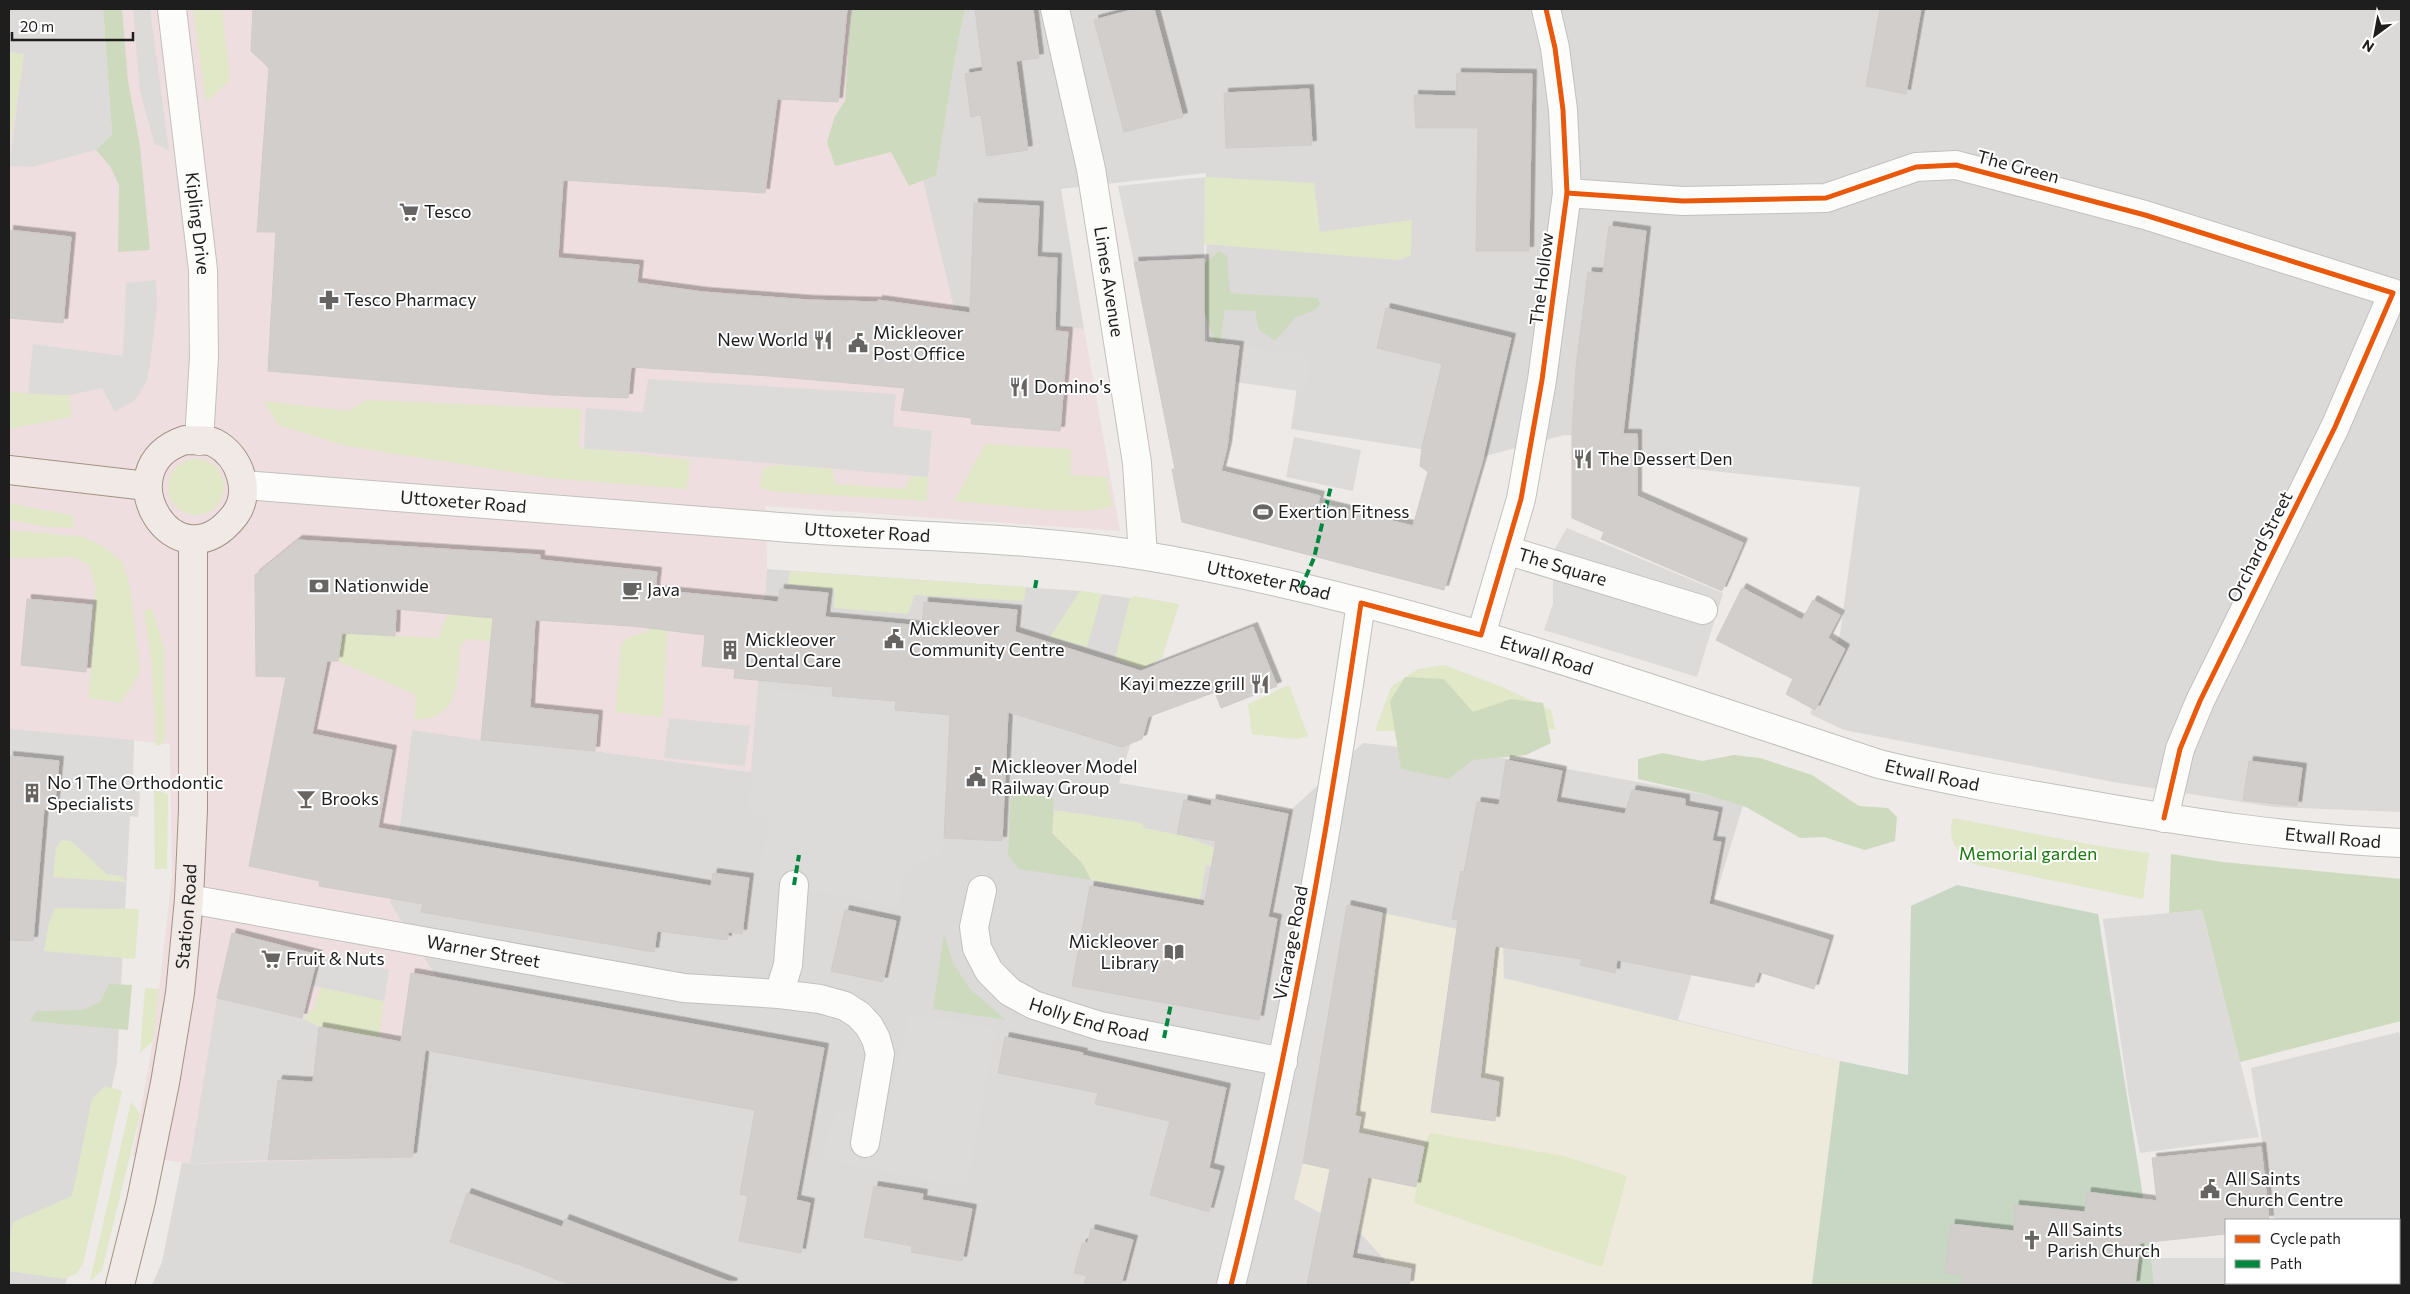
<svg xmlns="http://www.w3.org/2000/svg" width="2410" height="1294" font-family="Commissioner,sans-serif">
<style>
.residential{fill:#dcdad9}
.commercial{fill:#eededf}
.farmland{fill:#ede9db}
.grass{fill:#e0e8c7}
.forest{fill:#cedabd}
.cemetery{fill:#c7d7c4}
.parking{fill:#dddbda}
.building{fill:#d1cecc;stroke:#d0cbc9;filter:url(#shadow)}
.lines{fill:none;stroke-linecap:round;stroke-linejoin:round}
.minor-casing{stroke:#c2c1bf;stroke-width:30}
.major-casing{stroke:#a29284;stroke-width:30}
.minor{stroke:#fcfcfb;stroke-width:28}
.major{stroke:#f0e9e5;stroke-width:28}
.quiet{stroke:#00873e;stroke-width:4;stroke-dasharray:8 4;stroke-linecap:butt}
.cycleway-casing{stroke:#fff;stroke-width:8}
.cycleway{stroke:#e8590c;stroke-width:5}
.labels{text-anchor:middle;stroke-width:4;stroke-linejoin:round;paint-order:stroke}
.street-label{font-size:18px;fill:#1e1e1e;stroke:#fff}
.poi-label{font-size:18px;fill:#1e1e1e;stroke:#fff;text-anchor:start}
.park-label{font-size:18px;fill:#1c790f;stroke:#fff}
</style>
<defs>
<filter id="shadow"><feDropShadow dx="4.5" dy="-4.5" stdDeviation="0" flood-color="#0004"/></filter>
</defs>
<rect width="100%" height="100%" fill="#edeae7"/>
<g class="residential">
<path d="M917 9H2401V812L2274 807 2119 783 1844 730 1810 714 1840 634 1860 487 1639 463V437L1564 435 1478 458 1291 429 1301 359 1207 349 1206 173 1061 189 1084 329 957 322 923 181Z"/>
<path d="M767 569 1080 591 1172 604 1119 783 1290 811 1363 743 1520 760 1744 802 1678 1020 1840 1061 1812 1285H152L162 1262 182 1162 191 1164 305 1159 425 1050 436 977 390 903 412 729 481 740 595 751 750 772Z"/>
<path d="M9 729 134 740 117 1063 76 1252 65 1285H9Z"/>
<path d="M2399 1032 2401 1039V1285H2154L2151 1258H2226V1283H2399V1220H2274L2251 1068Z"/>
</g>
<path class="commercial" d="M9 9H886L908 138 923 181 957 322 1084 329 1120 531 766 506 767 569 751 772 595 751 481 740 412 730 390 903 436 977 412 1157 190 1164 133 1155 153 1041 172 877 170 744 9 729Z"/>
<path class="farmland" d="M1347 905 1457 929 1503 942 1504 978 1840 1061 1812 1285H1392L1384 1259 1361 1234 1294 1199 1303 1163Z"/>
<g class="grass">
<path d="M193 9H222L230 80 206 103Z"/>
<path d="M9 52 24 54 11 141H9Z"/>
<path d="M1205 177 1314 183 1320 232 1412 220 1411 255 1399 260 1204 244Z"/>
<path d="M9 392 70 395 71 417 9 429Z"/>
<path d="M366 400 581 409 579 447 690 460 687 489 549 478 346 446 278 425 264 401 348 411Z"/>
<path d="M985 444 1071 449V475L1107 477 1112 506C1089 518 985 503 954 501Z"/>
<circle cx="196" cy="487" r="28"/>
<path d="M779 465 832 469 835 484 904 489 911 476 928 477 927 501 776 492 760 488 763 468Z"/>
<path d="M9 503 74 516 73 528 49 527 9 520Z"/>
<path d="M9 530 84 537 103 546 123 563 130 587 140 672 121 703 89 698 95 587 89 566 75 557 9 558Z"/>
<path d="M790 571 1026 587 1024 601 915 595 908 614 834 608V589L788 584Z"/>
<path d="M1080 591 1102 594 1087 647 1050 637Z"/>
<path d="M1134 596 1179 604 1162 658 1142 668 1115 659 1130 598Z"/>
<path d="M152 608 164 649 165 739 161 745 156 746 152 667 144 611Z"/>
<path d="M469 610 493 614 491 641 467 639 460 646C457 680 460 722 414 719L416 695 338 661 342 633 438 638 448 614 464 615Z"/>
<path d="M668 612 663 717 616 712 621 645 627 638 643 633Z"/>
<path d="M1445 665 1502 687 1551 710 1555 729 1375 731 1391 687 1418 669Z"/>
<path d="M1289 685 1308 736 1297 739 1252 734 1248 704Z"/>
<path d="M154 788 168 795 167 869H155Z"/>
<path d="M1054 810 1142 823 1144 828 1185 836 1215 848 1212 865H1206L1200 899 1091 880 1082 863 1052 833Z"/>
<path d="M1953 818 2099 846 2149 853 2143 899 1973 864C1956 848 1947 843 1953 818Z"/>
<path d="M62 840 71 841 107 874 122 876 126 882 53 877 56 848Z"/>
<path d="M55 908 139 909 135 959 44 951 49 922Z"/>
<path d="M320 987 384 1001 379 1038 319 1027 305 1020 307 1014 315 1008Z"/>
<path d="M145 988 159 989 153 1041 140 1053Z"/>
<path d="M105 1086 122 1091 83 1264 76 1274 64 1279 9 1271V1245L13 1222 72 1196 92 1099Z"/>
<path d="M131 1102 140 1114 102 1270 90 1281Z"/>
<path d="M1430 1133 1563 1156 1627 1176 1602 1267 1414 1203 1424 1147Z"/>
</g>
<g class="forest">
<path d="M103 9H122L128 81 140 146 150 250 118 252 119 185 110 166 96 150 112 134Z"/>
<path d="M851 9H965C952 64 946 120 936 175L909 186 891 152 835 166 827 142 835 116 845 101Z"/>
<path d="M1219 251 1227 256 1230 293 1318 298 1320 305 1315 310 1296 317 1275 341 1259 330 1255 311 1225 310 1220 344H1216L1204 312V264Z"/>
<path d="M1405 677 1444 679 1473 712 1511 699 1543 703 1551 743 1526 755 1473 760 1449 779 1401 769 1390 701Z"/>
<path d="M1663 753 1702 761 1734 755 1760 758 1812 775 1859 806 1888 808 1897 817 1895 841 1865 850 1824 837 1800 838 1746 807 1708 795 1638 779V759Z"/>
<path d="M1038 787 1054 798 1052 833 1082 863 1091 880 1019 869 1008 855 1011 788Z"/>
<path d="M2171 854 2222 862 2401 879V1021L2240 1062 2202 910 2169 913Z"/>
<path d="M944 933 953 963 970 989 1006 1020 933 1009Z"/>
<path d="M109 984 132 985 128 1030 30 1021 37 1011 84 1010 100 1002Z"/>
</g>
<path class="cemetery" d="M1957 885 2098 914 2148 1228 2154 1285H1812L1840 1061 1908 1075 1911 906Z"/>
<g class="parking">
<path d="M9 9H103L112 134 96 150 32 167 9 166 24 54 9 52Z"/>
<path d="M133 9H150L169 151 154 143 140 91Z"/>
<path d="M1205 177 1204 259 1134 262 1118 186Z"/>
<path d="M156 280 157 306 150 363 147 381 135 400 115 412 102 388 70 395 28 394 33 344 123 356 126 283Z"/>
<path d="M1239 346 1310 356 1305 392 1235 382Z"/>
<path d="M648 379 896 394 893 426 932 431 928 477 640 452 584 449 586 408 643 412Z"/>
<path d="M1294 437 1361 450 1353 491 1286 477Z"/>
<path d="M1567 528 1723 593 1697 677 1544 630 1553 604V552Z"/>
<path d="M763 689 896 702 895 709 950 714 942 854 917 862 902 873 899 908 758 877 771 817 749 812 757 690Z"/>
<path d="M669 718 750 726 745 766 664 758Z"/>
<path d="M9 729 134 740 133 784 140 793 138 817 54 810 57 782 53 761 9 756Z"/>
<path d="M2202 910 2259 1137 2140 1153 2129 1098 2103 919Z"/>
<path d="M318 955 389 970 384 1001 310 985Z"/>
<path d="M217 998 302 1018 319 1027 313 1082 278 1080 268 1160 190 1164Z"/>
<path d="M909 1014 996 1028 966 1188 822 1159 836 1109 887 1119Z"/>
</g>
<g class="building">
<path d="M253 9H847L838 102 777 99 765 193 563 180 558 258 639 265 637 283 703 292 808 300 878 302V300L970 313 974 203 1039 206 1037 257 1057 258 1055 331 1068 332 1060 431 971 424 972 418 901 410 905 388 770 376 631 367 628 398 552 395 268 371 276 232H257L269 68 251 51Z"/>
<path d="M975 9H1033L1039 58 1016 61 1028 150 987 156 981 115 971 117 965 74 983 71Z"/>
<path d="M1135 9H1154L1183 117 1124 132 1094 20Z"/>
<path d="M1880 9H1921L1906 94 1866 86Z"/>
<path d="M1457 73 1532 74 1529 251H1476L1478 128H1416L1414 95 1456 96Z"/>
<path d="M1309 89 1312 145 1226 148 1224 93Z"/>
<path d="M1609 226 1646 231 1623 434H1637V496L1743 543 1722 591 1601 539 1604 532 1572 518V434L1576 367 1588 272 1603 273Z"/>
<path d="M9 230 71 237 63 323 9 318Z"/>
<path d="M1204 259V342L1239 346 1227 447 1221 471 1320 496 1318 503 1413 526 1428 472 1420 466 1422 447 1442 364 1377 348 1386 308 1511 338 1482 462 1444 590 1182 522 1172 469H1175L1134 262Z"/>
<path d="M298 540 540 555V560L657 572 655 590 778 602 780 589 828 593 825 617 922 626 924 602 1017 610 1015 632 1141 671 1253 627 1277 686 1221 708 1215 692 1148 717 1142 739 1122 747 1008 712 1002 841 944 838 950 715 895 710 896 701 832 696 833 687 734 678 735 669 702 666 705 635 632 626 535 620 530 708 598 715 595 751 481 740 493 618 396 609 395 636 342 633 338 661H327L312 734 392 750 378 828 711 886 713 873 749 878 742 934 728 932 727 940 657 931 654 952 421 912 423 904 319 886 320 881 249 866 286 677 256 676 255 575Z"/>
<path d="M1742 588 1802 620 1813 600 1840 615 1828 638 1845 649 1815 710 1786 694 1793 679 1716 640Z"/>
<path d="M27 599 92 605 86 672 21 665Z"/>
<path d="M9 756 59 761 54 810 44 809 33 941 9 940Z"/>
<path d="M1506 760 1562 771 1556 802 1625 814 1632 790 1685 799V806L1718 812 1712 841 1721 842 1709 904 1829 940 1814 989 1759 972 1754 987 1617 960 1615 973 1580 965 1582 959 1495 946 1480 1078 1499 1082 1495 1121 1431 1112 1458 920 1452 919 1461 871 1464 872 1477 802 1499 805Z"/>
<path d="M2249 761 2302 768 2297 806 2243 800Z"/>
<path d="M1212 799 1288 814 1268 917 1277 919 1259 1020 1072 986 1090 886 1204 906 1216 841 1177 834 1184 800 1211 806Z"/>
<path d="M1347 905 1382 913 1355 1116 1361 1117 1358 1133 1424 1147 1416 1187 1368 1177 1352 1258 1411 1269 1409 1285H1307L1330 1169 1303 1163Z"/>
<path d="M845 910 896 921 883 982 831 971Z"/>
<path d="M232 933 318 955 302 1018 217 998Z"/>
<path d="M411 973 824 1048 796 1200 810 1203 801 1253 739 1241 748 1196 740 1194 755 1110 425 1050 412 1157 268 1160 278 1080 313 1082 319 1027 401 1042Z"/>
<path d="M1005 1037 1083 1053 1082 1055 1226 1088 1209 1168 1220 1171 1209 1212 1150 1195 1170 1121 1095 1104 1098 1093 998 1073Z"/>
<path d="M2261 1147 2269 1220H2226V1234L2140 1243 2135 1285H1961L1963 1275 1945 1273 1951 1224 2014 1231 2015 1205 2085 1212 2087 1192 2157 1201 2152 1158Z"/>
<path d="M874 1186 923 1194 922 1200 972 1209 962 1261 911 1252 912 1246 864 1237Z"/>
<path d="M467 1193 562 1227 565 1219 733 1283 732 1285H571L523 1266 450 1242Z"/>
<path d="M1091 1229 1133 1240 1121 1285H1084L1087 1276 1074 1273 1082 1244 1088 1242Z"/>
</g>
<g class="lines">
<defs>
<g id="minor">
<path id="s1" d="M172 9 203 270 204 357 199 441"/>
<path id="s2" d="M1055 9 1091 169 1137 463 1143 555"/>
<path d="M1567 193 1683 201 1826 198 1916 167 1956 165 2145 215 2393 293 2335 427 2200 701 2180 749 2164 818"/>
<path id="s3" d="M244 485C422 499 601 513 779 527 901 537 1025 536 1146 556 1397 598 1638 685 1879 764 1949 781 2019 793 2090 805 2193 823 2297 839 2401 843"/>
<path id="s4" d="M1506 550 1703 610"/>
<path d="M1481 635 1521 499 1542 380 1567 193 1563 110 1555 48 1546 9"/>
<path id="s5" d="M982 890 974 927 977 948 989 971 1010 992 1034 1005 1100 1026 1283 1062"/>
<path id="s6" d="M189 899 684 988 779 994 820 999 845 1006 859 1015 869 1026 876 1039 880 1054 865 1143"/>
<path d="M779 994 788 965 794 885"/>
<path d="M1231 1285C1288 1061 1328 832 1361 603"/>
</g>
<g id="major">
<path d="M185 440C194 441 208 439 215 443 240 456 252 492 235 515 176 591 102 467 185 440Z"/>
<path d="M9 470 147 486"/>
<path id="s7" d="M120 1285 141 1201 165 1083 180 993 189 899 193 810V541"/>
</g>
</defs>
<use href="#minor" class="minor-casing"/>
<use href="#major" class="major-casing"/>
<use href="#minor" class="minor"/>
<use href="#major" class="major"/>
<g class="quiet">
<path d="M1035 588 1037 577"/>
<path d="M1301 588 1314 558 1331 486"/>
<path d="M794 885 799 855"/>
<path d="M1164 1038 1171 1004"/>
</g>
<defs>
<g id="cycleway">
<path d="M1567 193 1683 201 1826 198 1916 167 1956 165 2145 215 2393 293 2335 427 2200 701 2180 749 2164 818"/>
<path d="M1231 1285C1288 1061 1328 832 1361 603L1481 635 1521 499 1542 380 1567 193 1563 110 1555 48 1546 9"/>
</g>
</defs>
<use href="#cycleway" class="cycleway-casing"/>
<use href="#cycleway" class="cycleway"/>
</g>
<defs>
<symbol id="supermarket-bare" viewBox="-9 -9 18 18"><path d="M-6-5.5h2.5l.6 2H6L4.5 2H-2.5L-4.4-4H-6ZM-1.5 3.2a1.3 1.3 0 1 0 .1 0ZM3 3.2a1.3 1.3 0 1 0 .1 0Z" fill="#666564" stroke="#fff" stroke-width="2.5" paint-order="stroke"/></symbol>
<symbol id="pharmacy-bare" viewBox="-9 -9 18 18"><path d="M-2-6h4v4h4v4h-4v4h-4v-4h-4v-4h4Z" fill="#666564" stroke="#fff" stroke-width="2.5" paint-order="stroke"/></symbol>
<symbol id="restaurant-bare" viewBox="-9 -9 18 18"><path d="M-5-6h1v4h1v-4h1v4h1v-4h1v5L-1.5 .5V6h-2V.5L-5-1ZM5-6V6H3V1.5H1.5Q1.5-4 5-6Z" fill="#666564" stroke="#fff" stroke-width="2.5" paint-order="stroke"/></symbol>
<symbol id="civic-bare" viewBox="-9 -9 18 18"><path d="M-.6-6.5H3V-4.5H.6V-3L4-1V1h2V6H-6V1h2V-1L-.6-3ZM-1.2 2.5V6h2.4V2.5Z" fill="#666564" stroke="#fff" stroke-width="2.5" paint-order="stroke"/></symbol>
<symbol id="stadium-bare" viewBox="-9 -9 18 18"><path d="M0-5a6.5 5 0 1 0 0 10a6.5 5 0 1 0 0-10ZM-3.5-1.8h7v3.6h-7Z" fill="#666564" stroke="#fff" stroke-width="2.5" paint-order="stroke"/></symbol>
<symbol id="bank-bare" viewBox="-9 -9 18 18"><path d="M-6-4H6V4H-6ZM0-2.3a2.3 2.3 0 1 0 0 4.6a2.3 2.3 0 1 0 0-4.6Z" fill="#666564" stroke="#fff" stroke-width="2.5" paint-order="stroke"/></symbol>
<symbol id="cafe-bare" viewBox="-9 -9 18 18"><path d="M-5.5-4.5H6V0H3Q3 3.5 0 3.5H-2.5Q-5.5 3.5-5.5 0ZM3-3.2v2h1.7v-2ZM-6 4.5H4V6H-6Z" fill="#666564" stroke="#fff" stroke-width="2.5" paint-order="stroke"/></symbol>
<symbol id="building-bare" viewBox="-9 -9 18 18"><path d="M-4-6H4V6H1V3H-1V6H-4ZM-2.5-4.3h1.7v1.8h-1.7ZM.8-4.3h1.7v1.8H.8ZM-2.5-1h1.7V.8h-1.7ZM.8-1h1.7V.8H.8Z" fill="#666564" stroke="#fff" stroke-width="2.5" paint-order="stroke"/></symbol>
<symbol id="bar-bare" viewBox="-9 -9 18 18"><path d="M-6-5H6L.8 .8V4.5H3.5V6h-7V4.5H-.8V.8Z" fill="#666564" stroke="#fff" stroke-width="2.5" paint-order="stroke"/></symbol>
<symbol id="library-bare" viewBox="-9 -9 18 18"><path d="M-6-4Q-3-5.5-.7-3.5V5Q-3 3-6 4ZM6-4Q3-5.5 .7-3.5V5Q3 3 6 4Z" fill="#666564" stroke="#fff" stroke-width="2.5" paint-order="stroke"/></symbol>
<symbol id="church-bare" viewBox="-9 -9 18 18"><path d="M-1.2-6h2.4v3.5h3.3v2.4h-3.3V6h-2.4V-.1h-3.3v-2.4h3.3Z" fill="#666564" stroke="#fff" stroke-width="2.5" paint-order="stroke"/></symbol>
</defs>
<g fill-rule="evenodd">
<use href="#supermarket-bare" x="395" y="198" width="28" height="28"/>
<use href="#pharmacy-bare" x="315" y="286" width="28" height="28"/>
<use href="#restaurant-bare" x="809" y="326" width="28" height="28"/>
<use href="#civic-bare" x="844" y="329" width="28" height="28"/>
<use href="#restaurant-bare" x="1005" y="373" width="28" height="28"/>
<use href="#restaurant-bare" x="1569" y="445" width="28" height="28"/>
<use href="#stadium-bare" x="1249" y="498" width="28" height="28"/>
<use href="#bank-bare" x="305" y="572" width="28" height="28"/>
<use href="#cafe-bare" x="618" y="576" width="28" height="28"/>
<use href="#civic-bare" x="880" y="625" width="28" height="28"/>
<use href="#building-bare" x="716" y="636" width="28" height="28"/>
<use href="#restaurant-bare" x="1246" y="670" width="28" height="28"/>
<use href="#civic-bare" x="962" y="763" width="28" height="28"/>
<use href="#building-bare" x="18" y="779" width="28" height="28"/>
<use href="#bar-bare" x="292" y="785" width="28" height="28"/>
<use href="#library-bare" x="1160" y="938" width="28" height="28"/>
<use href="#supermarket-bare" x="257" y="945" width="28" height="28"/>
<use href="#civic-bare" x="2196" y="1175" width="28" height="28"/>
<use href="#church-bare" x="2018" y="1226" width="28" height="28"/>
</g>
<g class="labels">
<g class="street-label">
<text transform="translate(2018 167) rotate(15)" y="6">The Green</text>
<text dy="6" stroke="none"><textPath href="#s1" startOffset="216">Kipling Drive</textPath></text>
<text transform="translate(1542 279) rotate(-83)" y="6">The Hollow</text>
<text dy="6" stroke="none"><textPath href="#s2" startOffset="278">Limes Avenue</textPath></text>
<text dy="6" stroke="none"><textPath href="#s3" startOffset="220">Uttoxeter Road</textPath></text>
<text dy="6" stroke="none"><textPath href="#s3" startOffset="625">Uttoxeter Road</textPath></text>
<text transform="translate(2260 547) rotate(-63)" y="6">Orchard Street</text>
<text dy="6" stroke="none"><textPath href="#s4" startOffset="59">The Square</textPath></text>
<text dy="6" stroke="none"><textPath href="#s3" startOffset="1030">Uttoxeter Road</textPath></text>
<text dy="6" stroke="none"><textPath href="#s3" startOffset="1318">Etwall Road</textPath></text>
<text dy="6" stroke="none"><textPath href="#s3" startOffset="1722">Etwall Road</textPath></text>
<text dy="6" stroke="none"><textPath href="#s3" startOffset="2128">Etwall Road</textPath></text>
<text dy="6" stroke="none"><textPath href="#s7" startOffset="375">Station Road</textPath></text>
<text transform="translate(1291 943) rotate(-79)" y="6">Vicarage Road</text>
<text dy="6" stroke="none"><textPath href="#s6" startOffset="299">Warner Street</textPath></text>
<text dy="6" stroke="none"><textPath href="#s5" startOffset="199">Holly End Road</textPath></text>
</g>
<g class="poi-label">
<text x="424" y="218">Tesco</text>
<text x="344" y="306">Tesco Pharmacy</text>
<text x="873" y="339">Mickleover<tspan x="873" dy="21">Post Office</tspan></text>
<text x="808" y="346" text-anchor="end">New World</text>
<text x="1034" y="393">Domino's</text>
<text x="1598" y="465">The Dessert Den</text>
<text x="1278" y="518">Exertion Fitness</text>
<text x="334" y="592">Nationwide</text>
<text x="647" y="596">Java</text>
<text x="909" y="635">Mickleover<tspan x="909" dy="21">Community Centre</tspan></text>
<text x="745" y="646">Mickleover<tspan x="745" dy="21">Dental Care</tspan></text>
<text x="1245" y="690" text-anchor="end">Kayi mezze grill</text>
<text x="991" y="773">Mickleover Model<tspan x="991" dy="21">Railway Group</tspan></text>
<text x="47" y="789">No 1 The Orthodontic<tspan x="47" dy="21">Specialists</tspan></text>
<text x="321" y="805">Brooks</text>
<text x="1159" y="948" text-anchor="end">Mickleover<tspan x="1159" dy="21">Library</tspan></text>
<text x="286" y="965">Fruit &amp; Nuts</text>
<text x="2225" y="1185">All Saints<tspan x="2225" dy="21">Church Centre</tspan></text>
<text x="2047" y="1236">All Saints<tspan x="2047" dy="21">Parish Church</tspan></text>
</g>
<g class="park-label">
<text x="2028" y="860">Memorial garden</text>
</g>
</g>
<rect width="2410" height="1294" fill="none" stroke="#1e1e1e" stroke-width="20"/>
<rect x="2225" y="1219" width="175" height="65" fill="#ffffff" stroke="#a5a5a5"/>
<rect x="2235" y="1235" width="25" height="8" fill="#e8590c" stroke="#a5a5a5"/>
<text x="2270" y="1244" font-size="15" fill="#1e1e1e">Cycle path</text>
<rect x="2235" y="1260" width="25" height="8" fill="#00873e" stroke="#a5a5a5"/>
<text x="2270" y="1269" font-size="15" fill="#1e1e1e">Path</text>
<g transform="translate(2375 35) rotate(212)" stroke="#ffffff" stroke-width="4" paint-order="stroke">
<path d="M0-4L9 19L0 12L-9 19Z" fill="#1e1e1e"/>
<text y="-8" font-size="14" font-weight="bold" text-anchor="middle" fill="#1e1e1e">N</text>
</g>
<path d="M12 32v8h121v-8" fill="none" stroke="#1e1e1e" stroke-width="2.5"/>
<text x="20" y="32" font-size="15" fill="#1e1e1e" stroke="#ffffff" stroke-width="4" paint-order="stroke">20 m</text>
</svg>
